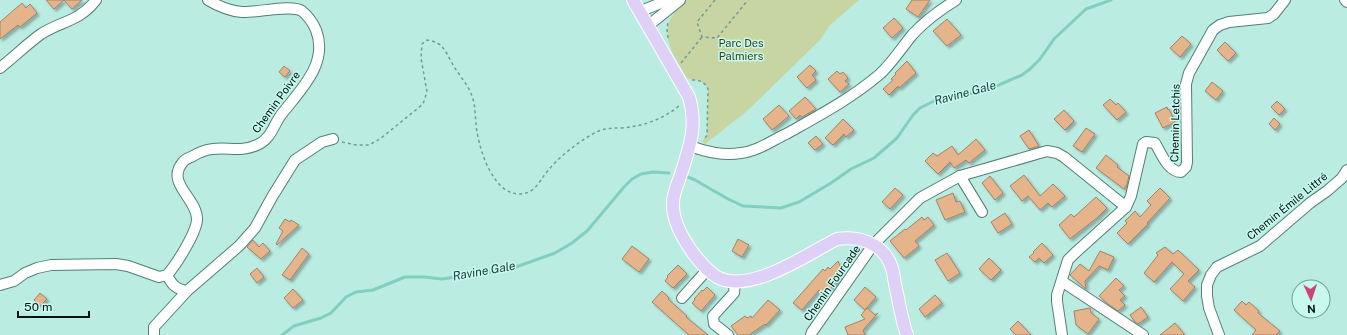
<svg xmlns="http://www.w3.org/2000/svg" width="1347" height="335" font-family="'Public Sans',sans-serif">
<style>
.green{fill:#c6d5a1}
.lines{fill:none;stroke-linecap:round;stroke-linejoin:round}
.stream{stroke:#81cfc1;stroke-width:3}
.building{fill:#e5b48a;stroke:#a18369;filter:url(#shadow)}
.minor-casing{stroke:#528077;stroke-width:12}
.major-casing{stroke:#fff;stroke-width:14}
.path{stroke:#759a93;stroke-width:1.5;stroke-dasharray:3 3;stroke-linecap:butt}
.minor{stroke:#fff;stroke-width:10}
.major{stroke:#dfd0f8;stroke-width:12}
.labels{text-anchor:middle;stroke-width:3;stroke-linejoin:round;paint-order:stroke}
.park-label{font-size:11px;fill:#354014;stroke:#c7f9ef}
.street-label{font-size:11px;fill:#021210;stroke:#c7f9ef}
.water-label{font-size:12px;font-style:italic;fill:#1b403a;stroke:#c7f9ef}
</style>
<defs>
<filter id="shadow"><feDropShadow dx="2.5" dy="2.5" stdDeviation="1" flood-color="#0004"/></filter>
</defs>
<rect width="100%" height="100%" fill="#baece2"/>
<path class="green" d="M663 0H859L830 25 820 40 747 111 705 144 702 141 707 135 708 89C704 80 697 80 688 79 677 61 657 34 674 14Z"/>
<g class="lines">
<g class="stream">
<path d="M688 177 695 180 728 199 743 206 781 208 799 202 831 183 851 169 874 158 897 138 913 115 920 108 938 99 985 91 1022 75 1030 69 1040 59 1054 39 1086 9 1111 0"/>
<path d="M282 335 294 326 321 318 331 313 346 297 356 292 373 290 405 277H424L442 279 490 272 513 268 555 253 572 243 587 231 624 187 632 179 641 174 653 172 669 173"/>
</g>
</g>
<g class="building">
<path d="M46 0H82L72 9 64 0 54 9Z"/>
<path d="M912 0H930L918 17 906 9Z"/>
<path d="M22 3 26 8 30 4 37 13 20 27 18 25 0 39V22Z"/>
<path d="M894 18 903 28 892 38 883 28Z"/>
<path d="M947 19 961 35 947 46 933 31Z"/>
<path d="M1182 36 1191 44 1180 57 1170 48Z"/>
<path d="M1225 42 1236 53 1228 61 1217 50Z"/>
<path d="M907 61 916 73 899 88 898 86 889 95 883 89 893 80 891 79 896 74 895 73Z"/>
<path d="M810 65 816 71 812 75 816 80 807 88 797 77Z"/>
<path d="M284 66 290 71 285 77 279 72Z"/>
<path d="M837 71 840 74 843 72 848 78 845 81 849 84 840 92 828 79Z"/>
<path d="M1212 82 1223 91 1216 100 1205 91Z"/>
<path d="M805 97 816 109 802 117 800 115 796 119 789 111Z"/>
<path d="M1110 99 1116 105 1118 103 1126 112 1117 120 1103 105Z"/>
<path d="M1277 101 1285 109 1279 115 1271 107Z"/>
<path d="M779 105 789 116 772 130 763 119Z"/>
<path d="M1167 107 1168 110 1169 109 1175 122 1163 128 1155 113Z"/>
<path d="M1064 110 1074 121 1065 130 1054 119Z"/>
<path d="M1274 118 1280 124 1275 130 1269 124Z"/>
<path d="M843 119 854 130 846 137 844 134 833 145 825 138Z"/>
<path d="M1086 128 1095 134 1082 152 1073 146Z"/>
<path d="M1029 130 1039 146 1029 149 1020 136Z"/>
<path d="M816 136 823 144 815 150 808 143Z"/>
<path d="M976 139 985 150 969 163 966 160 954 168 950 162 938 174 925 161 933 153 937 156 952 146 958 155Z"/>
<path d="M1106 155 1118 165 1117 167 1129 176 1127 184 1124 189 1096 168Z"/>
<path d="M1024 175 1040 196 1053 184 1065 196 1052 207 1048 203 1040 210 1028 196 1022 201 1010 186Z"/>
<path d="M990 176 1003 193 995 200 982 183Z"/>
<path d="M895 188 903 195 890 209 882 202Z"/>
<path d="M1160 188 1170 198 1147 223 1148 224 1128 244 1117 233 1127 223 1125 221 1135 211 1140 217 1151 205 1147 201Z"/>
<path d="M953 193 956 202 960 201 965 212 945 220 936 200Z"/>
<path d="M1096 197 1107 208 1098 217 1070 239 1059 225 1071 214 1074 217Z"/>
<path d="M1005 213 1012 224 998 233 991 222Z"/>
<path d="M922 217 924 220 928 217 934 225 915 241 919 246 904 258 890 241 905 229 906 230Z"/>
<path d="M285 219 290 222 291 220 299 225 277 245 276 244 283 231 279 228Z"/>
<path d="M738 239 749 245 742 257 732 251Z"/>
<path d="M253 240 259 247 263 243 270 251 261 259 247 247Z"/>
<path d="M1042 243 1053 255 1044 263 1039 258 1035 262 1029 257 1034 253 1033 252Z"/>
<path d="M632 246 649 259 639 272 622 259Z"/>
<path d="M1165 247 1173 254 1178 250 1199 270 1188 281 1195 287 1183 301 1170 289 1184 274 1172 262 1154 282 1144 273 1158 255 1156 253Z"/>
<path d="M302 248 309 254 290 280 282 275Z"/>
<path d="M1100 251 1114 257 1108 270 1099 266 1085 281 1086 289 1070 275 1080 264 1089 271Z"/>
<path d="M947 253 960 273 948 281 935 260Z"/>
<path d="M989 258 1001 270 991 280 979 269Z"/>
<path d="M838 261 842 270 837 275 840 278 830 289 828 287 822 293 819 290 802 310 793 303 823 269 825 271 828 267 830 269Z"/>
<path d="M678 265 687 274 673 288 665 281 668 277 667 276Z"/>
<path d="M257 268 264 277 257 283 250 274Z"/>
<path d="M1116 278 1124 286 1119 290 1125 296 1120 300 1125 305 1118 311 1108 304 1099 296Z"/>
<path d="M707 287 715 295 701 311 692 303 695 300 694 299 702 290 703 291Z"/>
<path d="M865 287 876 297 865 310 854 300Z"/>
<path d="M293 289 303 300 293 308 284 298Z"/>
<path d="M662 291 669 298 668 299 687 316 686 317 708 335H689L652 302Z"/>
<path d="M40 293 47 299 40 306 34 300Z"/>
<path d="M935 295 942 303 925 317 919 309Z"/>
<path d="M768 300 780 310 766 325 765 324 749 335H738L731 326 745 316 747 318 751 316 752 318Z"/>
<path d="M1242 301 1246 305 1249 302 1259 311 1258 313 1280 331 1276 335H1252L1256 330 1234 310Z"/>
<path d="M1141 307 1148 317 1138 324 1135 322 1130 315Z"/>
<path d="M867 308 875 315 878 313 863 330 865 335H848L845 327 865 319 861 315Z"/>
<path d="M1090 308 1091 313 1099 319 1088 334 1076 325 1074 311Z"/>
<path d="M1018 321 1031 335H1016L1010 329Z"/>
<path d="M1175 323 1185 335H1160Z"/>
</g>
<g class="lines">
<defs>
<g id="minor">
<path d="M1345 0 1347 2"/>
<path d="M641 11 668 0"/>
<path d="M649 25 680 0"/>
<path d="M0 68C14 57 27 44 41 34 61 21 79 22 96 0"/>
<path d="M690 146C707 152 723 156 741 153 758 151 773 140 788 133 820 115 852 98 880 74 893 62 902 47 913 34 926 20 940 10 956 0"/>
<path d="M960 176 982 212"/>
<path d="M167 275C172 285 176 289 187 291"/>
<path d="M1063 282 1143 335"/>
<path d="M0 285 14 281 25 273 37 268 51 265 116 264 128 266 159 277 167 275C176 265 197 232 197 219 197 198 165 183 183 162 185 159 189 158 193 156 217 141 236 155 257 145 271 139 273 126 281 115 300 90 329 64 316 30 313 23 308 16 302 11 291 4 257 13 242 12 230 11 218 6 208 0"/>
<path d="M682 298 707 270"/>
<path d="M154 335V327L187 291 239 246 255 228 272 197 295 160 322 142 333 139"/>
<path d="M728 335 714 324 713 316 734 293 735 282"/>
<path d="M811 335 812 332 873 245 920 198 960 176 1047 151 1057 153 1064 157 1126 207"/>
<path d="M1062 335 1057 301V295L1068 260 1075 253 1126 207 1131 196 1143 144 1146 142 1155 143C1161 153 1168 172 1181 172L1186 167 1187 162 1186 84 1189 73 1213 30 1220 25 1229 22 1268 18 1274 14 1285 0"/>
<path d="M1219 335 1209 308 1207 296V285L1211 275 1217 267 1260 246 1310 203 1327 191 1342 178 1347 170"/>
</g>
<path id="major" d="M633 0 689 97C698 126 689 149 680 177 677 185 673 194 673 203 672 221 683 239 693 253 700 262 707 271 717 277 750 295 807 254 837 239 857 236 881 242 890 263 893 269 894 277 895 284 899 301 901 318 907 335"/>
</defs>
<use href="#minor" class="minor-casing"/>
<use href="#major" class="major-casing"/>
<g class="path">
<path d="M715 0 697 22 702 37 717 38 748 0"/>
<path d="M668 38 667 30 668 22"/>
<path d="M681 63 702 37"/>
<path d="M692 80C700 80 705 82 708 89L707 135 704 140"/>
<path d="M342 142 356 145H369L380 139 423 104 427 92 421 58 422 44 427 40C443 42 445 51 452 63 459 76 469 85 473 99 476 110 475 121 477 132 481 155 496 201 526 193 534 191 539 183 543 177 555 160 574 145 591 135 602 128 610 128 622 128 644 126 664 119 680 105"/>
</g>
<use href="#minor" class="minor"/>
<use href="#major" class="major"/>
</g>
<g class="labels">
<g class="park-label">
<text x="741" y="47">Parc Des<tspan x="741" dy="13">Palmiers</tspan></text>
</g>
<g class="street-label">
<text transform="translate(276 102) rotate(-54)" y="4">Chemin Poivre</text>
<text transform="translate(1175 123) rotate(-89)" y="4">Chemin Letchis</text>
<text transform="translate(1287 206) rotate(-39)" y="4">Chemin Émile Littré</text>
<text transform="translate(832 283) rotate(-55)" y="4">Chemin Fourcade</text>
</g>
<g class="water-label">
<text transform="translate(965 93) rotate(-15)" y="4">Ravine Gale</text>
<text transform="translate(484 271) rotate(-10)" y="4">Ravine Gale</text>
</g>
</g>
<g transform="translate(1311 299) rotate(177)"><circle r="19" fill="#c7f9ef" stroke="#789d96"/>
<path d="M0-3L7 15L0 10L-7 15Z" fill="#cf4478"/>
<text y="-6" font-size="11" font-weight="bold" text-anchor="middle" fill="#021210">N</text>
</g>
<path d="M18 311v6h71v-6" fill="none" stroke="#021210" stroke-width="2"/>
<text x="24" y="311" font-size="12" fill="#021210" stroke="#c7f9ef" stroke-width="3" paint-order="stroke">50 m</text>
</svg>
